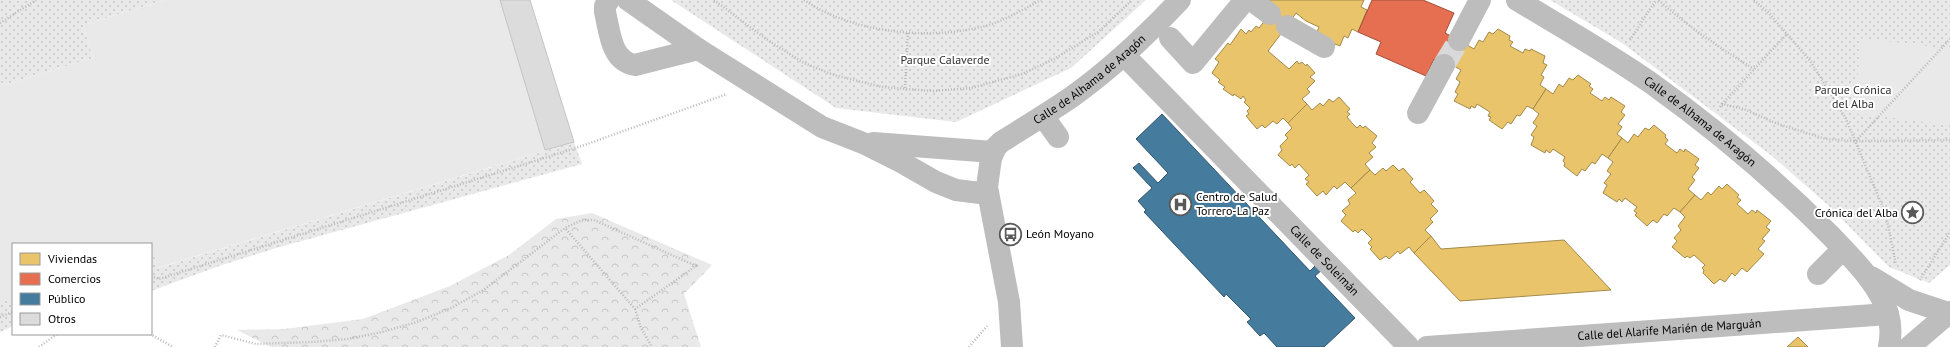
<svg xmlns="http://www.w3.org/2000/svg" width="1950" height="347" font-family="'PT Sans',sans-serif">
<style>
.forest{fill:url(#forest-crowns)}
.park{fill:url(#park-dots)}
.pitch{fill:#e9e9e9}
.homes{fill:#e9c46a;stroke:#a3894a}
.shops{fill:#e76f51;stroke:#a24e39}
.public{fill:#457b9d;stroke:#30566e}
.building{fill:#dcdcdc;stroke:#c4c4c4}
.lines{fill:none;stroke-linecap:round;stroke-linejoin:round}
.minor-tunnel{stroke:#d9d9d9;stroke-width:22;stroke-dasharray:22 11;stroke-linecap:butt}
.path{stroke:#b8b8b8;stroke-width:2.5;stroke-dasharray:1 2;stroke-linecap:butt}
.minor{stroke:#bdbdbd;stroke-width:22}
.labels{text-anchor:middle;stroke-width:4;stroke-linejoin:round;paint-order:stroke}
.park-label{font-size:12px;fill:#2e2e2e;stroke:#fff}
.street-label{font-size:12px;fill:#000;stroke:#fff}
.poi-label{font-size:12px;fill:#000;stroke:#fff;text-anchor:start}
</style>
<defs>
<pattern id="forest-crowns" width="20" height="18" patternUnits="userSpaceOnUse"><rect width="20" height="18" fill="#e9e9e9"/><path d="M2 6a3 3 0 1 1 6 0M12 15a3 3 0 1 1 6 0" fill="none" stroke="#c6c6c6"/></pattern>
<pattern id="park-dots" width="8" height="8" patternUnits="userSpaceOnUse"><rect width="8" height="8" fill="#e9e9e9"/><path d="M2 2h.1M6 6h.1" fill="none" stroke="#c6c6c6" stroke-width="1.8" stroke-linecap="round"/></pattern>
</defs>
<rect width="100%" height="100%" fill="#fff"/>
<path class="forest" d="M592 213 712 265 684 294 701 347H271L237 330 284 329 363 319 450 286 509 255 556 219Z"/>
<g class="park">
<path d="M0 0H165L83 25 93 58 0 86Z"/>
<path d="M671 0H1146L1071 68 956 122 836 108Z"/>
<path d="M1550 0H1950V265L1929 283 1889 267 1829 206 1772 156 1622 43Z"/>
<path d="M574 142 582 164 276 248 219 266 151 291V256L154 255 158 268Z"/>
<path d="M13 298V326L0 332V300Z"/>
</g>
<g class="pitch">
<path d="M165 0H529L574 142 157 268 154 255 151 256V244H13V298L0 301V86L93 58 83 25Z"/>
<path d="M1862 38 1950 49V125L1853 113Z"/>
</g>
<g class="homes">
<path d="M1269 0H1364L1361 7 1367 10 1358 32 1352 29 1348 38 1344 36 1340 46 1335 44 1333 48 1315 37 1319 27 1306 21 1296 13 1287 26 1270 14Z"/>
<path d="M1270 14 1287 26 1268 51 1289 69 1297 61 1299 64 1302 62 1306 66 1307 64 1315 73 1310 77 1315 81 1307 89 1310 92 1302 99 1307 104 1288 123 1283 118 1277 124 1273 121 1265 128 1262 125 1257 129 1246 116 1249 114 1247 111 1250 108 1244 102 1246 100 1243 96 1241 99 1234 94 1233 96 1223 89 1225 87 1218 82 1220 80 1212 73 1219 62 1215 59 1228 43 1230 45 1241 29 1246 34 1249 30 1251 32 1256 26 1259 28Z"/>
<path d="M1498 29 1510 36 1509 40 1513 42 1510 46 1523 53 1525 49 1530 51 1531 49 1545 56 1543 63 1547 65 1541 75 1544 77 1540 85 1546 89 1533 109 1527 106 1520 116 1517 115 1511 124 1508 122 1502 129 1489 120 1491 117 1488 116 1490 112 1477 104 1475 108 1471 106 1470 109 1454 101 1458 94 1455 92 1460 82 1456 79 1461 70 1454 66 1444 65 1459 40 1474 49 1479 40 1483 42 1489 32 1493 34Z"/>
<path d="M1578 75 1591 84 1589 86 1593 89 1590 93 1602 101 1605 97 1609 100 1611 97 1625 106 1621 112 1625 115 1618 124 1622 127 1617 134 1622 138 1608 158 1602 154 1595 164 1592 162 1585 171 1582 169 1577 176 1564 166 1565 163 1563 161 1565 157 1553 149 1550 153 1546 150 1545 153 1531 145 1534 137 1531 135 1537 126 1533 123 1539 114 1533 109 1546 89 1553 94 1559 84 1563 87 1569 78 1573 80Z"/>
<path d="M1339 97 1350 109 1347 112 1350 114 1347 117 1352 123 1357 128 1360 125 1363 128 1365 126 1377 136 1372 143 1376 147 1369 153 1373 157 1365 164 1370 170 1351 188 1345 182 1337 189 1334 186 1326 195 1323 191 1317 196 1306 184 1309 182 1305 179 1309 175 1299 164 1295 168 1292 164 1290 166 1278 155 1282 150 1280 146 1288 138 1285 135 1292 128 1288 123 1307 104 1312 110 1320 103 1323 106 1329 99 1333 102Z"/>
<path d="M1654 125 1666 135 1665 137 1668 140 1665 144 1677 153 1680 149 1684 152 1685 149 1699 159 1695 165 1699 168 1692 177 1695 180 1688 189 1695 195 1680 212 1674 208 1667 216 1664 214 1657 223 1653 220 1647 226 1635 215 1637 213 1634 211 1637 207 1625 198 1622 202 1619 199 1617 202 1603 193 1607 185 1604 183 1611 174 1607 171 1613 162 1608 158 1622 138 1628 143 1634 134 1638 137 1645 128 1649 130Z"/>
<path d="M1393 165 1399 171 1403 168 1413 179 1410 182 1420 193 1424 190 1427 193 1434 201 1431 204 1438 211 1430 219 1433 222 1425 230 1431 236 1414 253 1409 247 1400 254 1398 251 1389 259 1386 256 1380 260 1370 249 1372 247 1368 243 1372 239 1362 229 1358 233 1355 230 1353 232 1341 221 1346 215 1342 211 1350 204 1348 200 1356 193 1351 188 1370 170 1375 175 1383 168 1386 171Z"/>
<path d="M1727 184 1739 195 1737 197 1741 200 1737 204 1748 214 1752 210 1756 213 1757 210 1771 221 1766 227 1770 230 1762 239 1765 241 1758 249 1764 254 1747 272 1742 268 1735 276 1732 273 1725 282 1720 279 1714 284 1703 273 1704 270 1702 268 1705 265 1694 255 1690 258 1687 256 1685 258 1672 247 1677 241 1674 238 1681 230 1678 226 1685 217 1680 212 1695 195 1701 200 1708 192 1711 195 1719 186 1722 189Z"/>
<path d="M1431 236 1441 249 1564 240 1611 290 1460 301 1414 253Z"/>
<path d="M1798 337 1808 347H1787Z"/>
</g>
<path class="shops" d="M1372 0H1423L1454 13 1445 33 1459 40 1444 65 1434 59 1426 76 1376 54 1381 42 1358 32Z"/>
<path class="public" d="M1162 114 1310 271 1317 264 1323 269 1315 276 1355 318 1324 347H1277L1264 333 1260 336 1247 322 1251 319 1226 294 1224 297 1144 212 1146 210 1138 201 1152 188 1133 168 1139 163 1158 183 1168 173 1136 139Z"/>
<path class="building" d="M500 0H530L574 142 545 150Z"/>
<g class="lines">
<path class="minor-tunnel" d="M1444 65 1459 40"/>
<g class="path">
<path d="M714 0 766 39 804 63 834 75 882 87 933 91 971 88 1022 74 1054 59 1098 32 1132 0"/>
<path d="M804 0C854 34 932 41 989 25 1007 19 1024 9 1041 0"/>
<path d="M1659 0C1688 27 1720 48 1754 69"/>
<path d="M1754 0 1769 13 1811 62 1846 119 1886 215 1896 265"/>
<path d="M0 23 36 0"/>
<path d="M1630 40 1656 0"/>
<path d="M905 88 908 33"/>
<path d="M1722 104 1787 34"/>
<path d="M1720 107 1722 104 1744 109 1778 124 1826 139 1856 141 1950 140"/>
<path d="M1856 141 1950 39"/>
<path d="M151 276 159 279 576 148 727 94"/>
<path d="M1920 280 1950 232"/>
<path d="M635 309 641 328 652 347"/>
<path d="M0 317 13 312"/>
<path d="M150 334 173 347"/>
<path d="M39 347 57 334"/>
<path d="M215 347 221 335 256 344 311 342 348 339 382 332 417 322 451 308 482 291 565 228 582 220H594L696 266 635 309 565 228"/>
<path d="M969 347 987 326"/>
</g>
<g class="minor">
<path d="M609 0 605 6V12C610 33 611 61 635 65L698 49"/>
<path d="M628 0 698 49 822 127 863 143 901 162 936 182 956 190 988 194"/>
<path d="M1251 0 1270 14"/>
<path id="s1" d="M1517 0C1562 27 1608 53 1651 83 1715 129 1776 180 1831 236 1851 257 1880 285 1888 314 1891 324 1891 336 1889 347"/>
<path d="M1287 26 1324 47"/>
<path d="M1170 38 1193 63 1245 0"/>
<path d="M1459 40 1480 0"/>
<path id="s2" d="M1124 55 1408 346"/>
<path d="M1418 113 1444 65"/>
<path d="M1043 116 1058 137"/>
<path d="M873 143 993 152"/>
<path d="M1818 274 1843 249"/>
<path d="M1871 277 1909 300 1948 313"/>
<path id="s3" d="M1012 347 1009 302 987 187 991 158 996 147 1001 142C1025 127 1050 112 1073 96 1112 68 1147 35 1180 0"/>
<path id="s4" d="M1427 347 1888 314"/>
<path d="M1909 347 1950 312"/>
</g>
</g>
<defs>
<symbol id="hospital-ring" viewBox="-11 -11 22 22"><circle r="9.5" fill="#fff" stroke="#595959" stroke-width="1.5"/><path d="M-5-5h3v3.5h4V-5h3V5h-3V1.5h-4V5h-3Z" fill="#595959"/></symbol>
<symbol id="sight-ring" viewBox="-11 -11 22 22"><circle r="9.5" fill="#fff" stroke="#595959" stroke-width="1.5"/><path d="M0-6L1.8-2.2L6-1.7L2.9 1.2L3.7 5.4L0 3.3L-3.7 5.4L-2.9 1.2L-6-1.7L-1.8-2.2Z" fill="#595959"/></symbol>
<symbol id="bus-ring" viewBox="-11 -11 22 22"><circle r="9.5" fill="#fff" stroke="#595959" stroke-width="1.5"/><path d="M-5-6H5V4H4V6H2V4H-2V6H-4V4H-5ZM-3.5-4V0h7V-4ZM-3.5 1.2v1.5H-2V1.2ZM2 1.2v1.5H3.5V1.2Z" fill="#595959"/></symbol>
</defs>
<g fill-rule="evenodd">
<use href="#hospital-ring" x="1168" y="192" width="25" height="25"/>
<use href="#sight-ring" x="1900" y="200" width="25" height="25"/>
<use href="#bus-ring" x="998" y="222" width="25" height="25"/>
</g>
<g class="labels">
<g class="park-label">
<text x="945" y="64">Parque Calaverde</text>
<text x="1853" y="94">Parque Crónica<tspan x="1853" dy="14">del Alba</tspan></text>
</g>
<g class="street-label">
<text dy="4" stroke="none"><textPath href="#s3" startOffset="319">Calle de Alhama de Aragón</textPath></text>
<text dy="4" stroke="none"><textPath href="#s1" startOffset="220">Calle de Alhama de Aragón</textPath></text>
<text dy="4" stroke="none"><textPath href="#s2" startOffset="287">Calle de Soleimán</textPath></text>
<text dy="4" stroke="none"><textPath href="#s4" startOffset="243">Calle del Alarife Marién de Marguán</textPath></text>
</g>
<g class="poi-label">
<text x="1196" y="201">Centro de Salud<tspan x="1196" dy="14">Torrero-La Paz</tspan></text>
<text x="1898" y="217" text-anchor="end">Crónica del Alba</text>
<text x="1026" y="238">León Moyano</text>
</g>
</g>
<rect x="12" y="243" width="140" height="92" fill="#ffffff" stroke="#999999"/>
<rect x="20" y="253" width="20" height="12" fill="#e9c46a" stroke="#999999"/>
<text x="48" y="263" font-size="12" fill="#000000">Viviendas</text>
<rect x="20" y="273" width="20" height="12" fill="#e76f51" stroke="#999999"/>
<text x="48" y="283" font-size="12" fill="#000000">Comercios</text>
<rect x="20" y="293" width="20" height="12" fill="#457b9d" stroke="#999999"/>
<text x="48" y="303" font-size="12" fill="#000000">Público</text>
<rect x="20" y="313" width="20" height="12" fill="#dcdcdc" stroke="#999999"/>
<text x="48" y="323" font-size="12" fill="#000000">Otros</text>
</svg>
